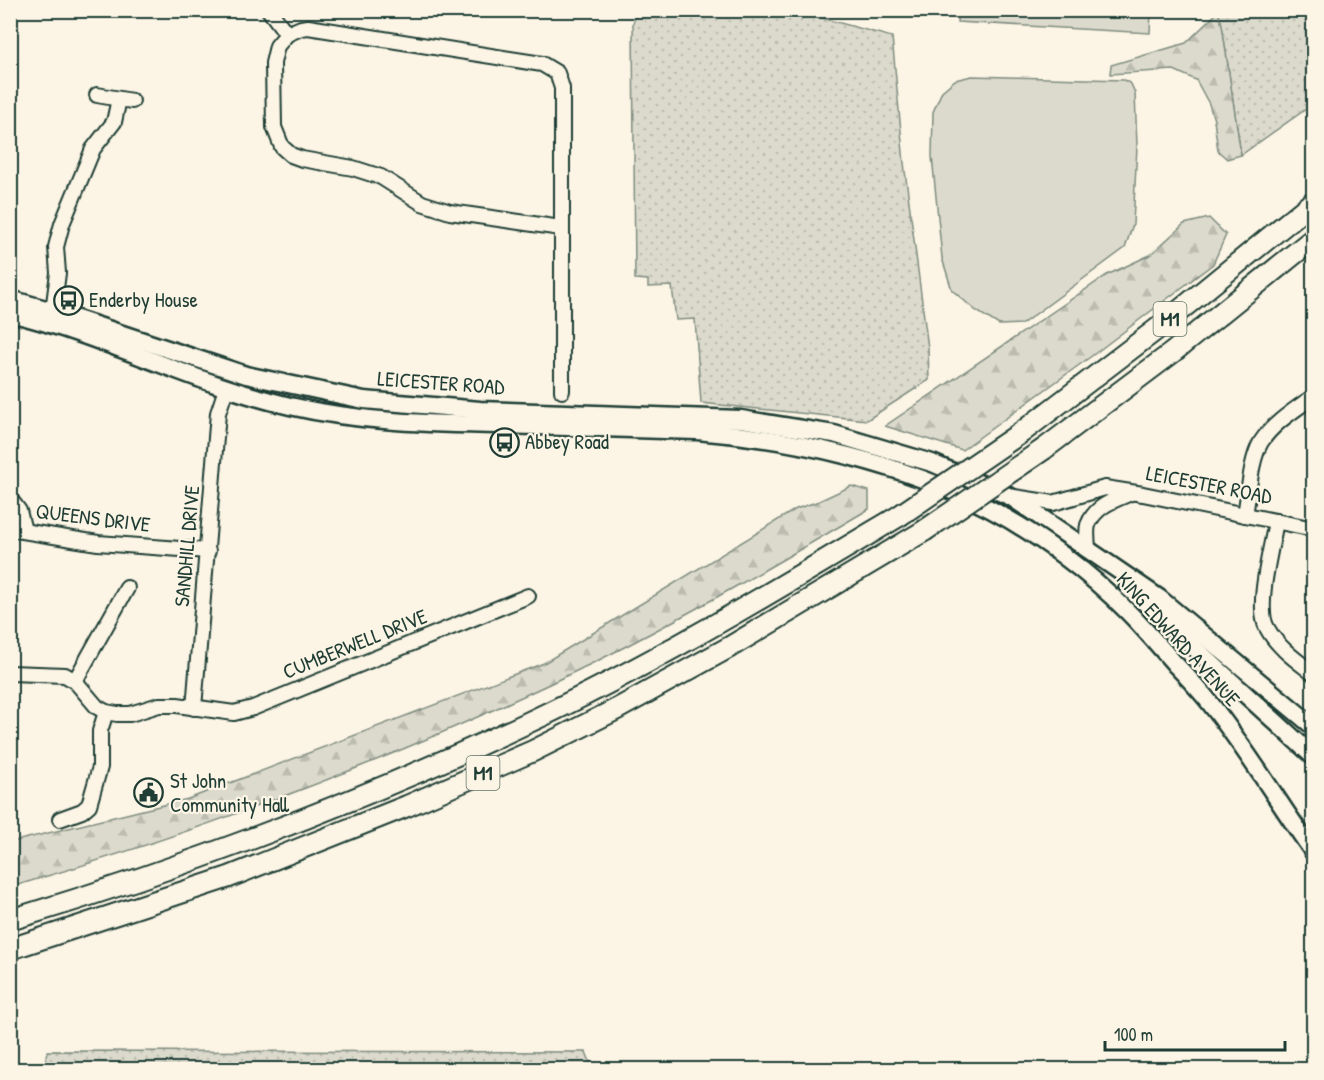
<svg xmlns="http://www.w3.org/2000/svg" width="1324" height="1080" font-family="'Patrick Hand',sans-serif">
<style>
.grass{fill:url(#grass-dots);stroke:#7e8c80;stroke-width:1.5}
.forest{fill:url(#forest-firs);stroke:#7e8c80;stroke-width:1.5}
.pitch{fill:#dcdacc;stroke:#7e8c80;stroke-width:1.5}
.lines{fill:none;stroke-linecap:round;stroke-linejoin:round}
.minor-casing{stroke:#1f3d34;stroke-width:18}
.major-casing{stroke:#1f3d34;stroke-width:21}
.highway-casing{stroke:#1f3d34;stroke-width:24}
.minor{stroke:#fcf5e5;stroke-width:14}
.major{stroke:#fcf5e5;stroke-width:16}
.highway{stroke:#fcf5e5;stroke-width:20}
.highway-bridge-casing{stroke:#1f3d34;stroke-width:24;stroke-linecap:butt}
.highway-bridge{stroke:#fcf5e5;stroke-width:20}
.labels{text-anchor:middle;stroke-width:4.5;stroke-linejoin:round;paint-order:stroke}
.shield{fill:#fcf5e5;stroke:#617469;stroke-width:1.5}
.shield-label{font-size:20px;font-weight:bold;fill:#1f3d34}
.poi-label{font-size:21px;fill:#1f3d34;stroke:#fcf5e5;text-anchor:start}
.street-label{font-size:21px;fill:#1f3d34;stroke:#fcf5e5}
</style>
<defs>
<pattern id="grass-dots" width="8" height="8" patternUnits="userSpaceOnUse" patternTransform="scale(1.5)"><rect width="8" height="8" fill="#dcdacc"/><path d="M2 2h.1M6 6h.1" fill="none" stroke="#bcbcb0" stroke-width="1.8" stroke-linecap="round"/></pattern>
<pattern id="forest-firs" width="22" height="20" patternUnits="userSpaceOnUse" patternTransform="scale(1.5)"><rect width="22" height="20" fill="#dcdacc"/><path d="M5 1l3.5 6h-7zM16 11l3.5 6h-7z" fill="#bcbcb0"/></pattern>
</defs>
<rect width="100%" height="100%" fill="#fcf5e5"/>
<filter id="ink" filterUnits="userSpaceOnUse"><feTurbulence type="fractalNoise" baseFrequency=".0167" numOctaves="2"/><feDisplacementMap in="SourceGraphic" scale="12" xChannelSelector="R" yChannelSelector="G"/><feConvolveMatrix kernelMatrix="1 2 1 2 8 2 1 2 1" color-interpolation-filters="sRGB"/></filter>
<g filter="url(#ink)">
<g class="grass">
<path d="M637 11H796L892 37 904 163 928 348 929 380 867 420 701 403 695 319 676 320 672 286 648 287V280L635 279 633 23Z"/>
<path d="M1218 11H1313V104L1241 155 1222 26Z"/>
<path d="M47 1051 586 1052 593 1069H44Z"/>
</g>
<g class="forest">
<path d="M1218 12 1222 25 1241 155 1227 159 1218 151 1214 120 1209 104 1196 80 1174 70 1110 74 1111 65 1186 43Z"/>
<path d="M1209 218 1226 235 1213 264 1093 355 962 450 885 426 1107 275 1150 255 1184 224Z"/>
<path d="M851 486 869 491V509C781 561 692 613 601 659 411 753 213 828 11 887V842L188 799 544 663 796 509 819 501Z"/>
</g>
<g class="pitch">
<path d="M958 11H1151L1150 33 957 22Z"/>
<path d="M972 76 1124 80 1131 84 1135 93 1137 146 1133 224 1125 248 1022 324 999 325 975 310 952 290 942 258 932 156 933 112 942 91 955 80Z"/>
</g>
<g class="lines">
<defs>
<g id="minor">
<path d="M269 10 287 34 301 28 308 27 542 64 557 73 562 88V391"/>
<path d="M287 34 277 46 273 63 274 127 282 147 291 155 302 159 353 168 381 177 422 203 450 212 561 228"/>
<path d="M97 95 132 101"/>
<path d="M53 311 58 273 56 247 62 224 93 149 114 122 119 99"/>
<path d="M1014 497 1053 503 1105 488 1143 494 1314 529"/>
<path d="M10 499 19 511 24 531"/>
<path d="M1245 515C1249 494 1250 461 1261 442 1273 423 1296 409 1314 396"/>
<path d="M1276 521C1272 546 1255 607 1267 628 1278 648 1296 660 1314 674"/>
<path d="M10 529 98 543 208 551"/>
<path d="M1088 550C1088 543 1086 532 1088 525 1095 506 1114 500 1131 493"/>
<path d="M10 673 65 675 75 681 97 707 106 712 117 714H130L159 705H177L234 713 253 708 528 596"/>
<path d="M75 681 127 588"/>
<path d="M194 708 218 413 226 389"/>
<path d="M60 819 82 811 89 805 100 767V731L106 712"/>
</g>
<g id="major">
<path d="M10 299 53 311 246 375 364 400 480 410 741 419 834 434 932 463 1011 497 1159 598 1314 727"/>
<path d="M10 313C106 336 194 384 290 406 359 422 431 424 502 425 567 427 632 429 697 431 796 439 902 463 990 509 1038 534 1090 573 1128 612 1144 628 1159 646 1174 663 1187 677 1201 691 1213 707 1249 753 1280 805 1314 853"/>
<path d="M1128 587 1314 757"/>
</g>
<g id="highway">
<path d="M1022 432 1157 329 1314 201"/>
<path d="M1044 449 1173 352 1314 238"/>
<path d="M10 920C186 867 359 802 525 724 654 664 777 589 899 516"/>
<path d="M10 949 229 877 407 806 533 751 617 709 728 648 924 531"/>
</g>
</defs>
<use href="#minor" class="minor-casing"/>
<use href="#major" class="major-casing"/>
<use href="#highway" class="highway-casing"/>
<use href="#minor" class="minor"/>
<use href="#major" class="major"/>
<use href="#highway" class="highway"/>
<defs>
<g id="highway-bridge">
<path d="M899 516 1022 432"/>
<path d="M924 531 1044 449"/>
</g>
</defs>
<use href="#highway-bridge" class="highway-bridge-casing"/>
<use href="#highway-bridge" class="highway-bridge"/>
</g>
</g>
<defs>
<symbol id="bus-ring" viewBox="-11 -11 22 22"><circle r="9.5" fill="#fcf5e5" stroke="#1f3d34" stroke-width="1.5"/><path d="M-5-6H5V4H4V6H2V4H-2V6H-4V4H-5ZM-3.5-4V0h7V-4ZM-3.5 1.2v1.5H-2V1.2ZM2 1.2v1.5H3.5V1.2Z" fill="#1f3d34"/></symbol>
<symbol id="civic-ring" viewBox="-11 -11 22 22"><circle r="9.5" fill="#fcf5e5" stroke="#1f3d34" stroke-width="1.5"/><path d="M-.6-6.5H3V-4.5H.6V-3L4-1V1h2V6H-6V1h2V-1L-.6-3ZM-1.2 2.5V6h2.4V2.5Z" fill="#1f3d34"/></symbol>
</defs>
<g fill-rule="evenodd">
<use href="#bus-ring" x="52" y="284" width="33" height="33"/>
<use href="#bus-ring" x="488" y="426" width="33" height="33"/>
<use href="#civic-ring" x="132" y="776" width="33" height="33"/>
</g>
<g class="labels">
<g class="shield">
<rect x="1153.5" y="302" width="33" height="34" rx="4.5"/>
<rect x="466.5" y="756" width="33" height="34" rx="4.5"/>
</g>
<g class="shield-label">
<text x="1170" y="326">M1</text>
<text x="483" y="780">M1</text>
</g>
<g class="poi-label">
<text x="89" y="307">Enderby House</text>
<text x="525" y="449">Abbey Road</text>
<text x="170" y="788">St John<tspan x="170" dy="24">Community Hall</tspan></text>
</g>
<g class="street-label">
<text transform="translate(441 383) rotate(4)" y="7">LEICESTER ROAD</text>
<text transform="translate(1209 485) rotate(11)" y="7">LEICESTER ROAD</text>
<text transform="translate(93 518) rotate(7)" y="7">QUEENS DRIVE</text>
<text transform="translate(187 546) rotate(-85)" y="7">SANDHILL DRIVE</text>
<text transform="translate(1178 639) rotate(48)" y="7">KING EDWARD AVENUE</text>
<text transform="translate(355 644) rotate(-22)" y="7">CUMBERWELL DRIVE</text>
</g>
</g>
<rect width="1324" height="1080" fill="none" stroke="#fcf5e5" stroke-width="36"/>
<rect x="18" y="18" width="1288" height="1044" fill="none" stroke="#1f3d34" stroke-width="2" filter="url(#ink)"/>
<path d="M1105 1041v9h180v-9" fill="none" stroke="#1f3d34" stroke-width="3"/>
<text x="1114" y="1041" font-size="18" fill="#1f3d34" stroke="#fcf5e5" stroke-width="4.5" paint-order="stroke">100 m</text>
</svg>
